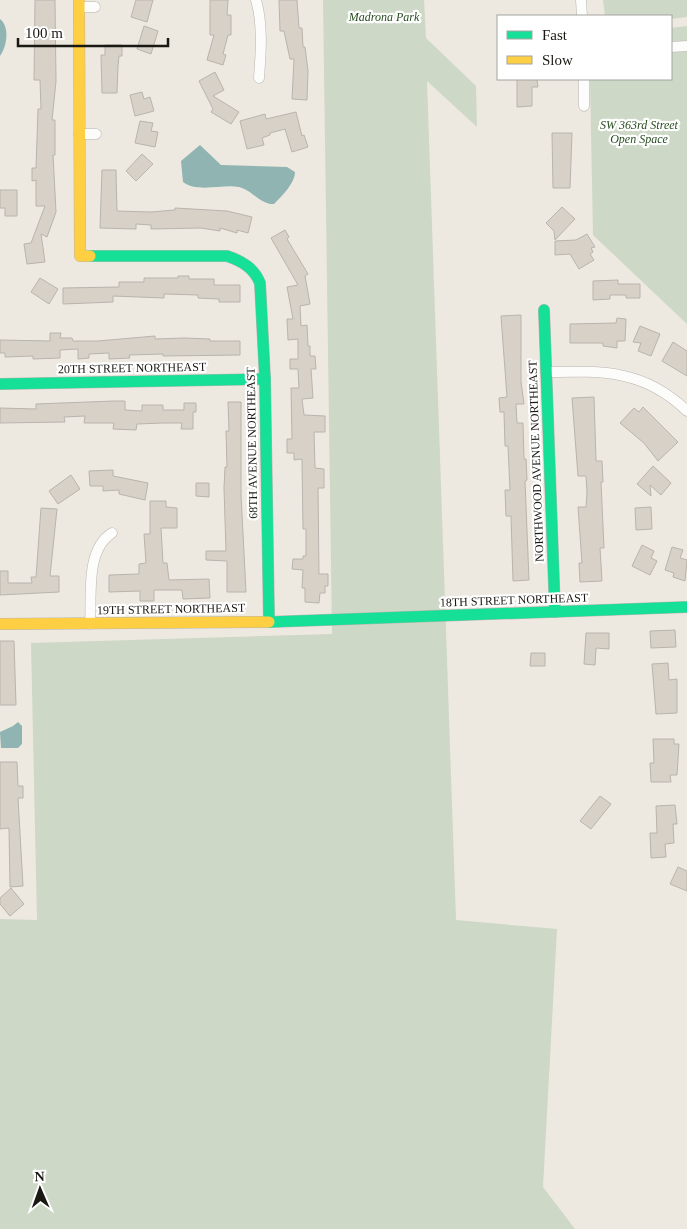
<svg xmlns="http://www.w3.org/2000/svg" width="687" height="1229" font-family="Georgia,serif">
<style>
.green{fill:#ced8c6}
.water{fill:#90b4b2}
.building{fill:#d8d1c7;stroke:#b8b4ae}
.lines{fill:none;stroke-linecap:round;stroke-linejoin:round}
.street-casing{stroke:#b9b5b0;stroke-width:11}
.fast-casing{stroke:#b9b5b0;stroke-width:12}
.slow-casing{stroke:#b9b5b0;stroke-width:12}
.street{stroke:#fcfcfa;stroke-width:10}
.fast{stroke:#16e098;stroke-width:11}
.slow{stroke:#ffcf43;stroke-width:11}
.labels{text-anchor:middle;stroke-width:4.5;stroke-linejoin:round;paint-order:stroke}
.park-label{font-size:12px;font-style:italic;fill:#264c1e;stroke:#fff}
.street-label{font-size:12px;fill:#1a1813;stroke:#fff}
</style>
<rect width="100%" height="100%" fill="#ede9e1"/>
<g class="green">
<path d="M323 0H424L426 38 476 86 477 127 427 81 456 920 557 929 543 1187 575 1229H0V919L37 920 31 643 332 634Z"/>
<path d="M603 0H687V17L671 19V16H605Z"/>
<path d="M687 26V324L593 235 590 79H671V28Z"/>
</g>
<g class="water">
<path d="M0 19C10 27 7 46 0 56Z"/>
<path d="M200 145 221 165 287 167 295 172C295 183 282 196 274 204H270C258 201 251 190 239 187 222 184 197 193 183 182L181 161Z"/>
<path d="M18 722 22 726V744L18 748H1L0 732 13 726Z"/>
</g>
<g class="building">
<path d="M35 0H55L56 81 52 120H55V155H53L56 212 47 237 41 234 45 262 27 264 24 244 31 243 45 206H36V180L32 181V168H36L38 109H41L40 80H34Z"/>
<path d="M136 0H153L147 22 131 17Z"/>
<path d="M210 0H228L227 15H231V35H228L223 54 226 55 223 65 207 60 214 35H210Z"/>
<path d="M279 0H297L299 28H302L303 47H305L308 71 307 100 292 99 294 59H290L284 31H280Z"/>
<path d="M144 26 158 31 151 54 137 49Z"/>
<path d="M105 45H122V56H119L118 66 117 93H102L101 55H105Z"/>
<path d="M215 72 224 90 213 96 239 112 231 124 211 112 213 109 199 81Z"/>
<path d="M517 79H537L538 87H532V106L517 107Z"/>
<path d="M142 92 144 99 150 97 154 111 135 116 130 95Z"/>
<path d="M296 112 302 136 304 135 308 147 292 152 285 129 270 133V135L262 138 264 145 247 149 240 121 265 114 266 119Z"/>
<path d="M140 121 153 123 151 131 158 132 155 147 135 143Z"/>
<path d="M552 133H572L570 188H553Z"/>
<path d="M142 154 153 164 136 181 126 171Z"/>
<path d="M102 170H116L117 211 151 212 175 210V208L227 211 252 217 248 233 237 230V233L220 228V231L201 228 151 229V225L136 224V229L100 228Z"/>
<path d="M0 190H17V216H5V208H0Z"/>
<path d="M562 207 575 219 555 240 554 231 546 223Z"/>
<path d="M285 230 289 237 287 239 308 274 305 276 310 304 300 306 301 326 307 325 308 346H310V356H315L316 369H311L313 398 302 399 304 415 325 416V432H314L315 468 324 469V488H318L319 574H328V586H325V593H320L319 603 305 602V588H302L303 570 292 569 293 559H303V556H306V529H303L302 459 294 460V453H287V439H292L291 388H299L298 369H290V359H298V339L288 340 287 319H293L287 287 298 285 271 238Z"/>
<path d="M587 234 595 247 591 248 593 252 590 254 594 260 579 269 570 254 555 255V241L576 240Z"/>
<path d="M178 276H189V279H214V285H240V302H219V299L198 298V295L164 294V298L113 296V302L63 304V288L119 287V282H144V278H178Z"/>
<path d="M40 278 58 289 49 304 31 292Z"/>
<path d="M618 280V284H640V298H626V295H610V299L593 300V281Z"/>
<path d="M521 315V382L524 404H516L517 423H523L524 459H526L527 480 525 481 529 580 513 581 511 516H506L505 490H510L508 446H505L504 412H500L499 398 507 397 501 316Z"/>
<path d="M617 318 626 319 625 341H617V348L603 346V343H570V324L616 323Z"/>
<path d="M640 326 660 334 651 356 638 351 641 343 633 342Z"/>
<path d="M50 333H61L60 338H72L73 341H98L155 336V339L184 338 210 339V341H240V355L163 356V354L129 355 130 358 109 359V353L89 354V358L78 359V349L60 350V358L33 359V356L5 357V353H0V340L50 341Z"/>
<path d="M673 342 687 351V376L662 361Z"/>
<path d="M594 397 596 461H602L603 482H601L604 548H600L602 581 580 582 579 563H582L578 507H586L587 493 586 476H578L572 398Z"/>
<path d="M114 401H125V410L142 411V405H163V410H184V403H196V412H193V429H181L182 423H163L137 424 136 430 113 429 114 423H84L85 416 64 417 65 422 0 423V408L36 409V404Z"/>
<path d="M228 402H241V495L246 592H227V561L206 560V551H226L224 488 225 467H227L226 431H229Z"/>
<path d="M643 407 678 442 658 461 644 443 620 423 634 408 639 412Z"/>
<path d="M653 466 671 483 661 495 650 485 651 496 637 484Z"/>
<path d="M113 470V476L148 483 145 500 119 494V490L103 491V486H90L89 471Z"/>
<path d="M71 475 80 489 58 504 49 491Z"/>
<path d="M196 483H209V497L196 496Z"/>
<path d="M150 501H166V507L177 508V528H161L163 563H167L169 580 209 579 210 598 183 599 182 590H154V601H140V591L109 592V575L139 574V564L146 563 144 534H150Z"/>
<path d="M651 507 652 529 636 530 635 508Z"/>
<path d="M41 508 57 509 50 576H59V592L0 595V571H8V583H32L31 577H36Z"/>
<path d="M642 545 654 551 651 558 657 561 650 575 632 566Z"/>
<path d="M672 547 683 550 680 558 687 560 685 581 673 577 674 573 665 570Z"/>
<path d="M675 630 676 647 651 648 650 631Z"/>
<path d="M586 633H609V649L596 648 595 665 584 664Z"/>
<path d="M0 641H14L16 705H0Z"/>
<path d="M531 653H545V666H530Z"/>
<path d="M668 663 669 680 677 679V713L656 714 652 664Z"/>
<path d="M653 739H674V744H679L677 775H670L671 782H651L650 763H654Z"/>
<path d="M0 762H17L18 786H23V798H18L23 886 10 887 9 828 0 829Z"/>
<path d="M600 796 611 804 591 829 580 821Z"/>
<path d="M675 805 677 824H673L674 843 665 844 666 857 651 858 650 833H657L656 806Z"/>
<path d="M678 867 687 871V891L670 884Z"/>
<path d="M11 888 24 904 10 916 0 904V898Z"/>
</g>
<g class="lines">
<defs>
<g id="street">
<path d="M256 0C263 25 261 52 259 78"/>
<path d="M581 0 582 16"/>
<path d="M79 7H95"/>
<path d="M671 47 687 46"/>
<path d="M584 79V106"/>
<path d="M79 134H96"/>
<path d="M546 372C602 371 644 369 687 411"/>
<path d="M90 624C92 596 85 550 112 533"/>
</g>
<g id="fast">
<path d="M90 256H227C242 261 254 268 260 283L265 379 269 622"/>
<path d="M544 310 555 612"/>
<path d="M0 384 265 379"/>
<path d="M269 622 687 607"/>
</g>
<g id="slow">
<path d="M79 0 80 256H90"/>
<path d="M0 624 269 622"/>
</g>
</defs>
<use href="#street" class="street-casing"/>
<use href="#fast" class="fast-casing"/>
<use href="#slow" class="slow-casing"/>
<use href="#street" class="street"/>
<use href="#fast" class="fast"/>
<use href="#slow" class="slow"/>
</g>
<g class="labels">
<g class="park-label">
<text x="384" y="21">Madrona Park</text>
<text x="639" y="129">SW 363rd Street<tspan x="639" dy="14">Open Space</tspan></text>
</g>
<g class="street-label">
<text transform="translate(132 368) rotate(-1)" y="4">20TH STREET NORTHEAST</text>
<text transform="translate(252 443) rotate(-91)" y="4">68TH AVENUE NORTHEAST</text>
<text transform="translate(536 461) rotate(-92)" y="4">NORTHWOOD AVENUE NORTHEAST</text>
<text transform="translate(514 600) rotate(-2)" y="4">18TH STREET NORTHEAST</text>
<text transform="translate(171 609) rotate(-1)" y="4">19TH STREET NORTHEAST</text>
</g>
</g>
<rect x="497" y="15" width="175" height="65" fill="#ffffff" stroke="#a3a3a1"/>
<rect x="507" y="31" width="25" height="8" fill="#16e098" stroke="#a3a3a1"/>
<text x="542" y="40" font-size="15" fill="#1a1813">Fast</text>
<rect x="507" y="56" width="25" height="8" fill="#ffcf43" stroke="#a3a3a1"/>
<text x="542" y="65" font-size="15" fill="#1a1813">Slow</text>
<g transform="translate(40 1189) rotate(358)" stroke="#ffffff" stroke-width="4" paint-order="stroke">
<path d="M0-4L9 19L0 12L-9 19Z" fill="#1a1813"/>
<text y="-8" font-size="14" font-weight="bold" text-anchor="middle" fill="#1a1813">N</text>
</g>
<path d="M18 38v8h150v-8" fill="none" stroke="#1a1813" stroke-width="2.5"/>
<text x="25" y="38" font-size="15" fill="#1a1813" stroke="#ffffff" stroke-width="4" paint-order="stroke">100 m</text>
</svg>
